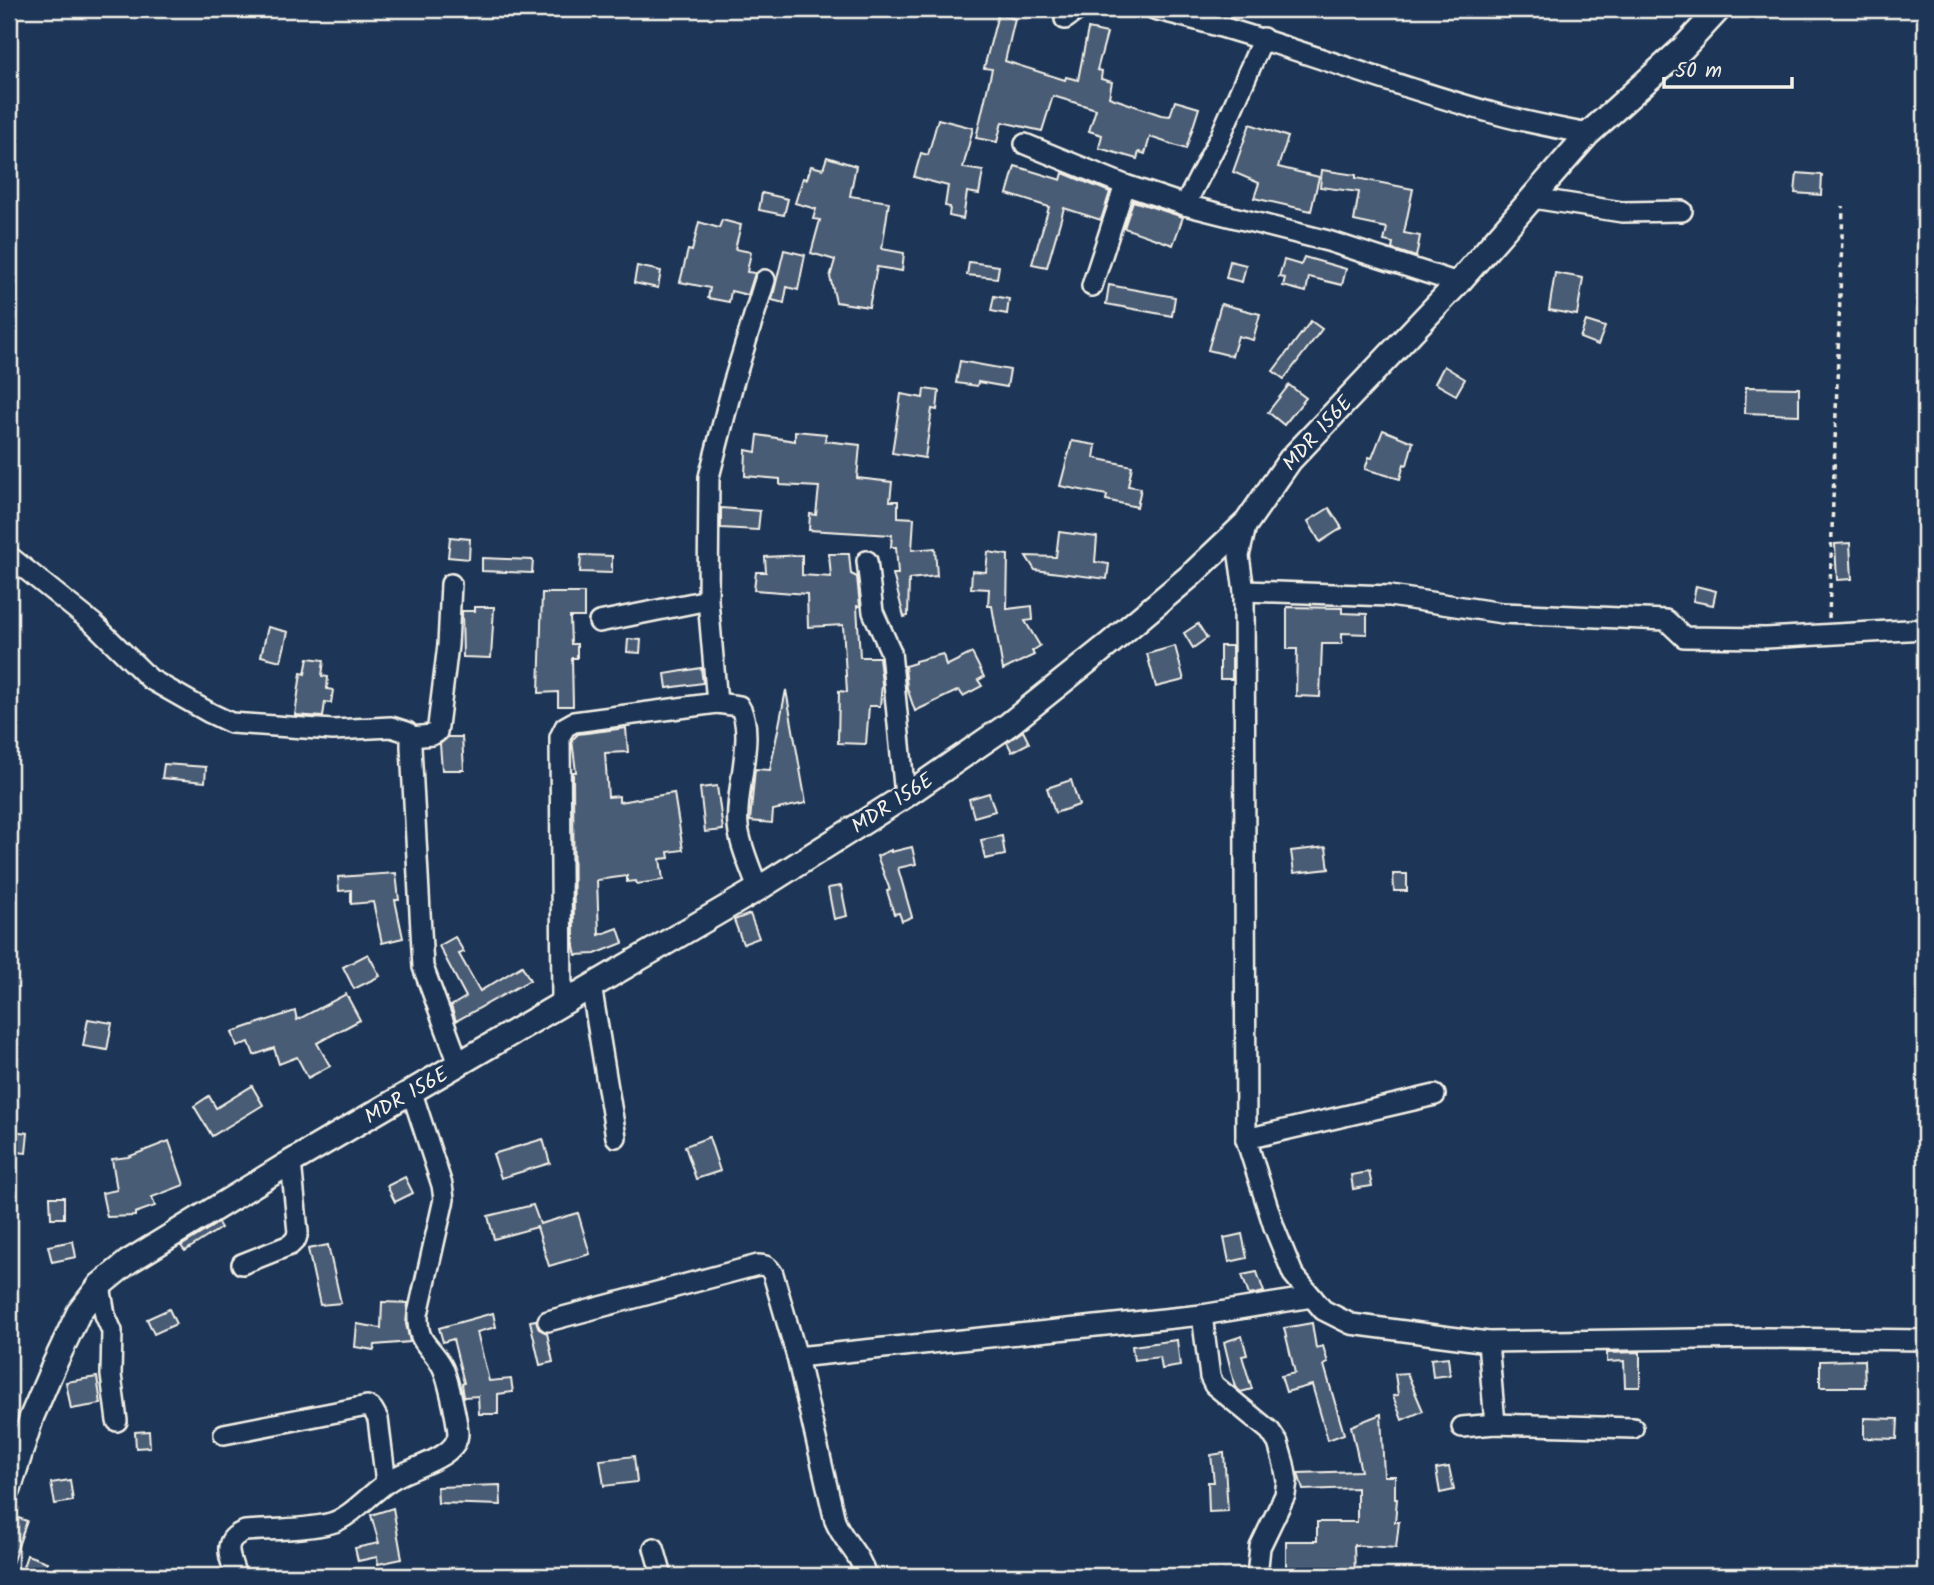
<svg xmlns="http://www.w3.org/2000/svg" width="1934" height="1585" font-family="Kalam,sans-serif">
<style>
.building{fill:#485b74;stroke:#f4f1e8;stroke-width:2}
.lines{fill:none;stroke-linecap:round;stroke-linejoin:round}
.minor-casing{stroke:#f4f1e8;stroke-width:24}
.major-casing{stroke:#f4f1e8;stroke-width:28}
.path{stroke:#f4f1e8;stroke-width:3.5;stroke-dasharray:5 5;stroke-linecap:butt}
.minor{stroke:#1d3557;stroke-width:19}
.major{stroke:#1d3557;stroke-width:23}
.labels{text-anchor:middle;stroke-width:5;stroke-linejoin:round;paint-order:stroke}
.street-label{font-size:21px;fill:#f4f1e8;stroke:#1d3557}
</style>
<rect width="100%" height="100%" fill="#1d3557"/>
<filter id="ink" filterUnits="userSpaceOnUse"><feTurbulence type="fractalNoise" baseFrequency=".0143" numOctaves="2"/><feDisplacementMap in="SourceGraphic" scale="14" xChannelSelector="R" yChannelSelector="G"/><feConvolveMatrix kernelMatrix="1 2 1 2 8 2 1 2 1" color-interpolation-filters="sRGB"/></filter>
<g filter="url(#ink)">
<g class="building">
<path d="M998 14 1015 19 1005 61 1065 80 1066 77 1078 80 1088 29 1107 33 1097 70 1102 71 1101 79 1112 82 1109 97 1161 115 1170 116 1175 101 1199 108 1186 149 1150 137 1145 154 1139 152 1137 159 1099 148 1102 135 1089 131 1096 109 1053 96 1042 131 1002 122 997 142 976 138 992 69 984 68Z"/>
<path d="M938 119 973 128 963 168 983 171 979 194 967 192 963 219 949 216 950 207 945 206 948 186 914 177 921 153 928 155Z"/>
<path d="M1250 124 1288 137 1278 167 1319 177 1311 211 1254 198 1259 183 1233 172Z"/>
<path d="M827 157 856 166 850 196 889 202 882 249 904 253 902 271 877 267 869 307 836 302 830 277 835 260 811 253 820 220 813 219 816 209 795 203 803 178 807 179 811 166 823 169Z"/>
<path d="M1015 166 1061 180 1063 173 1110 192 1101 220 1064 208 1047 267 1032 264 1049 207 1007 194Z"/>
<path d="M1322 170 1356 175V178L1413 189 1404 233 1420 236 1416 257 1392 249 1393 243 1384 241 1387 228 1354 221 1359 192 1320 187Z"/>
<path d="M1797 173 1822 175 1821 195 1795 193Z"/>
<path d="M762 193 788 199 784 215 759 210Z"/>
<path d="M1133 201 1183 217 1173 245 1124 228Z"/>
<path d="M722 220 741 225 735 249 751 252 747 272 755 273 748 295 731 291 729 302 708 298 710 288 680 282 688 250 692 251 699 222 719 228Z"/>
<path d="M784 250 805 255 798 290 787 287 784 303 772 300Z"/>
<path d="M1304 257 1346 269 1342 285 1309 277 1306 292 1283 286 1285 278 1279 277 1284 260 1301 265Z"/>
<path d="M1230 261 1246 265 1242 282 1226 278Z"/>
<path d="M969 262 999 266 997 278 967 275Z"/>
<path d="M637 266 661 271 658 288 634 283Z"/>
<path d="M1555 273 1583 278 1577 315 1549 310Z"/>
<path d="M1109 285 1175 297 1172 316 1106 304Z"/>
<path d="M994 296 1009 299 1007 314 991 311Z"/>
<path d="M1221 304 1260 314 1253 340 1238 336 1232 356 1208 350Z"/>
<path d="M1311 321 1322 329 1284 379 1273 371Z"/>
<path d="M1586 321 1605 327 1598 345 1580 338Z"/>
<path d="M960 361 1010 370 1007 387 978 382 977 386 956 383Z"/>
<path d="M1444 366 1465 379 1456 395 1435 383Z"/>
<path d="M1289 385 1306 398 1284 425 1268 412Z"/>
<path d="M1746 387 1799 388V415L1745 413Z"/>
<path d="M924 389 939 391 937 410 932 409 925 458 892 453 901 394 923 398Z"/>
<path d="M1383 430 1413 442 1407 465 1404 464 1400 479 1365 469 1369 457 1372 458Z"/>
<path d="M795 431 826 434 825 441 860 445 857 478 892 482 890 501H898V517L914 518 912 550 935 548 937 576 909 579 908 616 904 617 893 574H898L896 547H891L892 535 809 530 810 514 816 515 819 487 780 485V479L745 476 746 450 756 452 758 435 795 441Z"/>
<path d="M1072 441 1096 445 1094 458 1132 466 1128 486 1141 488 1137 507 1106 500 1107 495 1060 486Z"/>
<path d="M721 508 760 511 758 530 721 528Z"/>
<path d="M1329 508 1342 528 1320 542 1308 521Z"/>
<path d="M1059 532 1097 537 1095 562 1109 564 1107 579 1035 570 1026 556 1056 557Z"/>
<path d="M450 537 470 539 469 559 448 557Z"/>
<path d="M1850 543 1852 579 1837 580 1835 544Z"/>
<path d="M988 552 1008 555 1007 609 1032 606 1033 620 1025 621 1040 646 1032 651 1034 655 1003 670 992 606H988L989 589 971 588 972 571 986 572Z"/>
<path d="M829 554H849L851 574 857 577 860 606H857L860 657H879L882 684 880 706H869L866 744 838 743 839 691 847 692 843 625 808 627 807 594 754 590 756 572H766L765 557 802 555V575L831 577Z"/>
<path d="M581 555 612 556V573L580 572Z"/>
<path d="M482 558 533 560 532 573 482 571Z"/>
<path d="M1696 586 1716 591 1713 605 1693 601Z"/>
<path d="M542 593H584V617H570L571 644H577V658H572L573 706H558V692L539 693Z"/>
<path d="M475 607H494L491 658 463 657 462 611H475Z"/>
<path d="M1287 607 1342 608V613L1367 614V634L1342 633V644H1322L1320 697 1296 696 1297 649H1287Z"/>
<path d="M1198 624 1207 638 1193 648 1184 633Z"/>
<path d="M268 627 288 632 281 661 261 656Z"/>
<path d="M628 639 641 640 640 653 627 652Z"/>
<path d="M1175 646 1184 680 1156 687 1147 654Z"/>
<rect x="1220" y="646" width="12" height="33"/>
<path d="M972 653 984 677 978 680 982 686 963 696 959 690 915 711 907 688 905 666 915 663V661L943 654 946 666Z"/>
<path d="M308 658 324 660 322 676 328 677 327 689 333 690 331 703 325 702 323 717 295 715 301 673 305 674Z"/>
<path d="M701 668 703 683 667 688 665 674Z"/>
<path d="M786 690 806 803 773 810 772 823 750 821 755 769 770 770Z"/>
<path d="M626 728 628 752 605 753 608 797 619 796V802L674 793 683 850 668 852 669 858 660 859 663 880 637 884 636 881 627 882V876L597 880 599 935 618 928 623 943 595 954 576 955 574 947 573 772H576L572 740 578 734Z"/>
<path d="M1023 731 1029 743 1012 752 1007 742Z"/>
<path d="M448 737H462L464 770H442L440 744Z"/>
<path d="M164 764 206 767 205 782 162 778Z"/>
<path d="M1071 780 1079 805 1055 813 1047 788Z"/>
<path d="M717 786 723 830 705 832 700 788Z"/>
<path d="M989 793 995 811 974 817 969 799Z"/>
<path d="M1002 836 1005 855 985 859 981 840Z"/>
<path d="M912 847 916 864 898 868 912 917 902 921 899 913 894 914 887 891 890 890 877 856 891 850V852Z"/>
<path d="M1326 847 1329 869 1294 873 1291 851Z"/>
<path d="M396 873 399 900H395L403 938 382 943 373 902 351 904V890L339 891 338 877Z"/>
<path d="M1393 874H1407V891H1394Z"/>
<path d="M841 886 847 916 834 919 828 888Z"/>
<path d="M750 914 759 938 743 944 734 920Z"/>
<path d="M455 937 464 952 459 954 480 991 522 966 530 980 456 1021 451 1006 466 997 439 946Z"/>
<path d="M368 954 380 976 354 989 343 967Z"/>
<path d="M346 994 360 1020 317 1043 330 1066 308 1078 297 1057 279 1064 274 1048 254 1055 249 1042 237 1046 232 1032 295 1011 297 1020Z"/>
<path d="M88 1019 112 1023 107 1050 83 1046Z"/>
<path d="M252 1086 263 1105 212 1136 194 1106 209 1096 216 1108Z"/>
<path d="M11 1131 28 1133 26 1153 9 1151Z"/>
<path d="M709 1137 720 1171 696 1179 685 1146Z"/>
<path d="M543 1139 550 1163 501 1178 493 1154Z"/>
<path d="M169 1141 184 1185 152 1197 155 1206 135 1213V1216L107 1217 102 1193 117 1190 112 1159 128 1157Z"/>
<path d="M1369 1172 1372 1186 1353 1189 1351 1175Z"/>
<path d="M405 1177 413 1193 395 1202 387 1186Z"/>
<path d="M50 1197H64V1218H51Z"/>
<path d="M533 1205 540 1224 578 1213 590 1254 549 1266 537 1227 494 1239 488 1216Z"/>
<path d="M218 1223 221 1228 185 1251 181 1246Z"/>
<path d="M1242 1234 1247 1258 1229 1262 1224 1238Z"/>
<path d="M73 1241 76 1257 52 1262 48 1246Z"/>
<path d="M328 1245 341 1303 320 1305 308 1249Z"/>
<path d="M1257 1272 1264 1292 1249 1295 1242 1275Z"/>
<path d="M382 1302 408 1303 406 1324 410 1342 375 1345 374 1350 355 1347 357 1324 381 1328Z"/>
<path d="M169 1309 176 1324 154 1334 147 1319Z"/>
<path d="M493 1313 496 1327 477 1332 489 1381 511 1379 513 1392 498 1394V1414H479L478 1396 464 1397 462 1384 464 1383 453 1339 443 1342 439 1328Z"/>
<path d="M536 1320 539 1329 547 1333 553 1362 540 1365 530 1321Z"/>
<path d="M1312 1323 1316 1348 1323 1346 1328 1363 1324 1365 1344 1434 1328 1440 1312 1385 1286 1392 1281 1376 1295 1373 1284 1328Z"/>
<path d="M1242 1336 1247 1355 1242 1356 1252 1389 1241 1392 1235 1387 1224 1342Z"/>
<path d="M1177 1340 1180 1366 1162 1369 1160 1357 1134 1360 1132 1346Z"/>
<path d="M1640 1352V1387H1625L1624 1361 1607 1362V1353Z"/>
<path d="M1448 1357 1450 1375 1433 1377 1431 1359Z"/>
<path d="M1864 1360 1865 1387H1820V1361Z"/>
<path d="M1407 1373 1423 1411 1402 1420 1393 1396 1398 1395 1395 1374Z"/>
<path d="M97 1377 101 1404 71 1409 66 1382Z"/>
<path d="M1381 1414 1384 1476H1395V1499H1397L1395 1522H1399L1396 1548 1354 1545 1355 1574 1286 1568V1541H1317V1522H1357V1488L1303 1490 1298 1473 1361 1471 1351 1426Z"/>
<path d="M1864 1418 1898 1419 1897 1439 1864 1438Z"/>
<path d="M149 1431 150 1447 136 1448 135 1432Z"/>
<path d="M1224 1453 1228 1511 1209 1512 1208 1482H1214L1211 1455Z"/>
<path d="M634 1456 637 1482 604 1486 600 1460Z"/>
<path d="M1449 1467 1454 1490 1440 1493 1436 1469Z"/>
<path d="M70 1480 73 1501 55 1504 51 1483Z"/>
<path d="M500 1485 501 1505 438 1503 437 1487Z"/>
<path d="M393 1508 402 1559 378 1564 377 1557 358 1561 355 1548 379 1543 371 1515Z"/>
<path d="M9 1515 27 1521 11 1566 9 1565Z"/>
<path d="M27 1555 47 1562 42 1574 23 1567Z"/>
</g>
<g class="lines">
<defs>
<g id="minor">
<path d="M1154 9C1272 37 1383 84 1500 115 1529 123 1559 128 1588 134"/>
<path d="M1065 19 1079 9"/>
<path d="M1025 144 1125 185 1185 205 1328 241 1458 283"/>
<path d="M1533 198 1622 212 1682 211"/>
<path d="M1185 205 1220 137 1263 38"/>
<path d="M1092 286 1125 185"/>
<path d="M1247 522 1239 556 1244 591 1246 1139 1274 1227 1293 1274 1323 1310 1351 1324 1488 1342 1768 1338 1925 1340"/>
<path d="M9 556 94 624 150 679 210 713 231 723 333 730 391 727 407 732 411 737V747L423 967 459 1064"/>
<path d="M867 561 873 612 891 652 905 796"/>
<path d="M1244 591 1390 596 1502 613 1666 620 1684 637 1766 638 1925 629"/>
<path d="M599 622 708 600"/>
<path d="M717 703 708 600 709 477 733 384 765 280"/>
<path d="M411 737 432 735 437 732 438 726 448 645 451 584"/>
<path d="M591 985 616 1137"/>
<path d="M562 1002 560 737 565 727 574 722 717 703 739 706C757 732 734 793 738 826 740 846 751 869 758 889"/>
<path d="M1246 1139 1435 1095"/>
<path d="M242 1264 290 1245 296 1239 298 1232 291 1162"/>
<path d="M100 1285 105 1315 112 1331 111 1375 117 1421"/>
<path d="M1202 1315 1210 1377 1214 1385 1270 1431 1278 1443 1284 1464 1287 1481 1285 1495 1260 1547 1257 1576"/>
<path d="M548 1321 758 1265C766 1265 769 1267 773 1274L797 1357 835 1521C844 1543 860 1553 866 1576"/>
<path d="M1488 1342 1495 1424"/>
<path d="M797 1357 1202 1315 1312 1297"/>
<path d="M1462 1427 1495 1424 1633 1428"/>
<path d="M224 1434 367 1406 373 1410 378 1419 386 1483"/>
<path d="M654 1548 662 1576"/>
<path d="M236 1576C230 1557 220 1540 245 1531 271 1529 306 1530 331 1523 353 1517 374 1488 396 1477 413 1467 458 1457 458 1433 457 1420 448 1377 442 1366 429 1343 417 1345 418 1314L444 1199 442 1185 412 1093"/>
</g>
<path id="major" d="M9 1489 32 1416 54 1365 79 1312 100 1285 128 1262 291 1162 758 889 905 796 1008 725 1108 645 1190 576 1247 522 1290 460 1458 283 1588 134 1683 48 1719 9"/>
</defs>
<use href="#minor" class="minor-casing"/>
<use href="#major" class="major-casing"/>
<path class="path" d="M1829 618 1843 207"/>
<use href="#minor" class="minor"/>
<use href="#major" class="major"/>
</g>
</g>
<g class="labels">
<g class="street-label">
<text transform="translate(1317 433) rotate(-48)" y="7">MDR 156E</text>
<text transform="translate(892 803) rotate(-33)" y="7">MDR 156E</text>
<text transform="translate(406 1095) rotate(-30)" y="7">MDR 156E</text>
</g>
</g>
<rect width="1934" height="1585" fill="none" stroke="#1d3557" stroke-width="35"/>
<rect x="18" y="18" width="1899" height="1550" fill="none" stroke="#f4f1e8" stroke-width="2.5" filter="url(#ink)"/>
<path d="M1664 77v10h128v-10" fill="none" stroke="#f4f1e8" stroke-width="3.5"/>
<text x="1675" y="77" font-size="21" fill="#f4f1e8" stroke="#1d3557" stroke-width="5" paint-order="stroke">50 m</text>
</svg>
